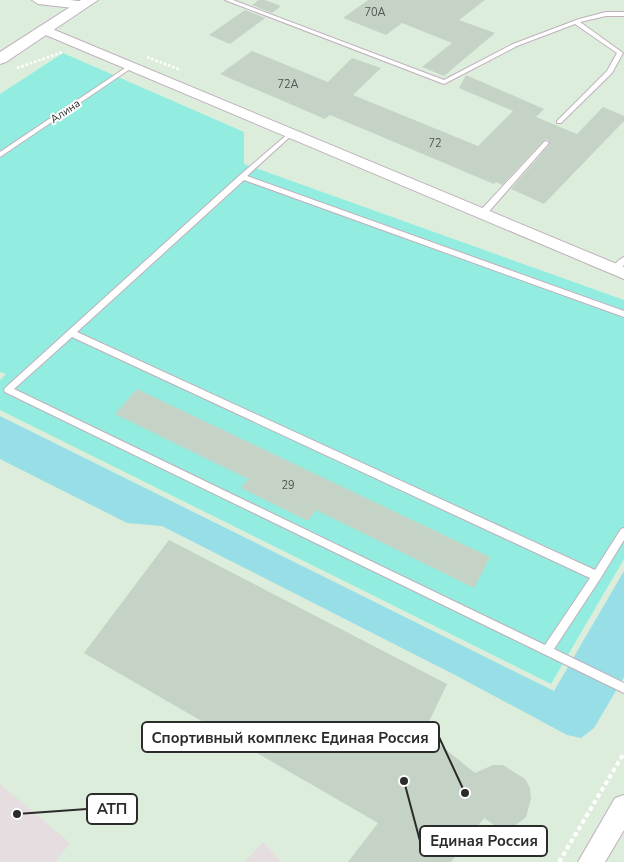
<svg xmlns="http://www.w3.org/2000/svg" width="624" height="862" font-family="'Nunito Sans',sans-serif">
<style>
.industrial{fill:#e5dddf}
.green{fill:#97dee6}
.pitch{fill:#92ede0}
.building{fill:#c5d3c6}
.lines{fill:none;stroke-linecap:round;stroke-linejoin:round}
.service-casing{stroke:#bfb0bb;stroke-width:2}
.minor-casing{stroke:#bfb0bb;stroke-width:2}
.tertiary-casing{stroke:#bfb0bb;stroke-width:2}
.path-far1{stroke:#fff;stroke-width:2.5;stroke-dasharray:2.5 2;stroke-linecap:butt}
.path{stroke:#fff;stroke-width:4;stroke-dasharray:4.5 3;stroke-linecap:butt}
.service{fill:#fff;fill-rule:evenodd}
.minor{fill:#fff;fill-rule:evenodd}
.tertiary{fill:#fff;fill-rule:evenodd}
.labels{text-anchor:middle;stroke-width:4;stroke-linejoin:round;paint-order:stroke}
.number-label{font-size:11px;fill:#525552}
.far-street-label{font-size:11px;fill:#2b2b2b;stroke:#fff}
.leader{fill:none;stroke:#2b2b2b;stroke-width:2}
.callout-dot{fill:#2b2b2b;stroke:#fff;stroke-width:2}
.callout{fill:#fff;stroke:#2b2b2b;stroke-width:2}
.callout-label{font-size:15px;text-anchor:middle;font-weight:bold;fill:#2b2b2b}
</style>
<rect width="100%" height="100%" fill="#dceddc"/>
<g class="industrial">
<path d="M0 784 70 843 55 862H0Z"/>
<path d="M263 842 282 862H245Z"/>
</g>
<path class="green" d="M0 416 554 691 624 571V677L594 728 581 738 567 735 457 676 162 526 127 523 0 459Z"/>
<path class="pitch" d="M63 53 244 132V164L624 300V559L551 684 0 410V380L6 374 0 372V94Z"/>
<g class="building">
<path d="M259 0H265L281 6 272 13 252 5Z"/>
<path d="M368 0H485L459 20 495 33 444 76 422 67 452 43 402 23 386 35 343 18Z"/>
<path d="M245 10 265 18 230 44 209 35Z"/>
<path d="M252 51 328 82 352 58 381 68 353 95 478 146 513 111 459 88 466 75 544 109 536 117 577 134 603 107 624 116V121L544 204 511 189 550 144 547 139 543 141 502 185 496 182 494 184 330 115 325 119 220 74Z"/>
<path d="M137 389 490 557 474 588 316 510 308 521 241 488 248 479 115 414Z"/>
<path d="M169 540 447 684 424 732 475 773 493 765H503L525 779 530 788 531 799 526 817 511 829H505L497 827 484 818 451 862H348L378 823 84 653Z"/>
</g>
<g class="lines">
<defs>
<g id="service">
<path d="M225 0H233L444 80 513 44 579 19 606 12H624V16H606L580 22 623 53 612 73 561 123H557V121L607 71 617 53 575 24 517 46 444 84Z"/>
<path d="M128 66 133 67 0 157V152Z"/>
<path d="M290 132 293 134 292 135 247 176 624 311V317L244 180 77 332 595 570 621 529 624 528V540L600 579 554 649 624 683V693L5 392 4 390 5 388 240 175ZM72 337 590 578 545 645 14 389Z"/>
<path d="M546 141 549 143 548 144 485 216H479V212L544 142Z"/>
<path d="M624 257V265L618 271H612L611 269C614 265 619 259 624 257Z"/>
</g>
<g id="minor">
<path d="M32 0H70L86 2 88 5 82 9 38 4Z"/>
<path d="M45 26 624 267V279L41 33 39 30 41 27Z"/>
<path d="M624 795V830L605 862H578L615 798Z"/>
</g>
<path id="tertiary" d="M81 0H98L6 62 0 64V52Z"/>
</defs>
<use href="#service" class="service-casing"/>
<use href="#minor" class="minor-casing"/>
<use href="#tertiary" class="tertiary-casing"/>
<g class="path-far1">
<path d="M147 57 181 70"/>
<path d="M17 68 63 52"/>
</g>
<path class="path" d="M559 862 624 753"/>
<use href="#service" class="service"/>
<use href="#minor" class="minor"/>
<use href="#tertiary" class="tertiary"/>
</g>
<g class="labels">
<g class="number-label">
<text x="375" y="16">70А</text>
<text x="288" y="88">72А</text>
<text x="435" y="147">72</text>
<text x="288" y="489">29</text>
</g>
<g class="far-street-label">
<text transform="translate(65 111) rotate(-34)" y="4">Алина</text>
</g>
</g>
<path class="leader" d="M465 793L439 737M17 814L87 809M404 781L420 841"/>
<g class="callout-dot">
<circle cx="465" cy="793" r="5"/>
<circle cx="17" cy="814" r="5"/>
<circle cx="404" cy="781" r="5"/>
</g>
<g class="callout">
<rect x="142" y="722" width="297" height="30" rx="5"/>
<rect x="87" y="794" width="50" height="30" rx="5"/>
<rect x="420" y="826" width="127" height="30" rx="5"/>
</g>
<g class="callout-label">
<text x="290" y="743">Спортивный комплекс Единая Россия</text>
<text x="112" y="814">АТП</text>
<text x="484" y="846">Единая Россия</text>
</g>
</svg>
